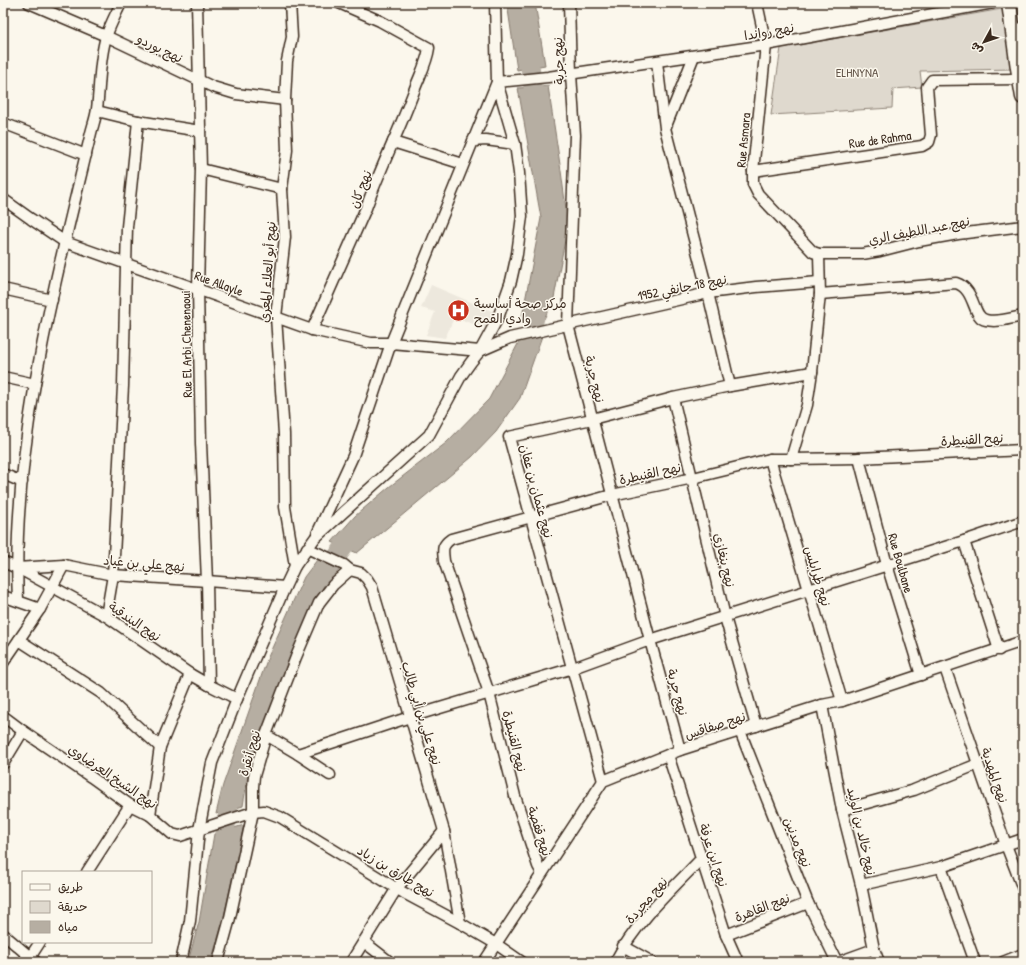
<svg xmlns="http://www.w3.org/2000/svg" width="1026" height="965" font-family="'Patrick Hand','Playpen Sans Arabic',sans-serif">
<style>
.built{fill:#ede8dd}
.green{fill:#dfd9ce;stroke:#8d8276}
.water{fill:#b6aea2;stroke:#85796d}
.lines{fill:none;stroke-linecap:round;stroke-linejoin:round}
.river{stroke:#b6aea2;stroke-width:19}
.minor-casing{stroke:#3b2a1e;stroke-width:13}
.secondary-casing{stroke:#3b2a1e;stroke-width:17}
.minor{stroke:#fbf7ec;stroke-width:10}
.secondary{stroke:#fbf7ec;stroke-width:14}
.labels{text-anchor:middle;stroke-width:3;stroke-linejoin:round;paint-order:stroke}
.street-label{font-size:13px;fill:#3b2a1e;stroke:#fbf7ec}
.park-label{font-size:13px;fill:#64564a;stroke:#fbf7ec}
.poi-label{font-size:13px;fill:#3b2a1e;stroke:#fbf7ec;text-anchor:start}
</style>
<rect width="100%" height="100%" fill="#fbf7ec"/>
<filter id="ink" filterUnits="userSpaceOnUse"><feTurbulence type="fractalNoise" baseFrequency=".025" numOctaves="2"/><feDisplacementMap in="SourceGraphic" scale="8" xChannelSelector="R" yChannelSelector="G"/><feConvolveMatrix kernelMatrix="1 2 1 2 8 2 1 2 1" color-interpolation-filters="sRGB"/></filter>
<g filter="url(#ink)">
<path class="built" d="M431 285 494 312 487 328 454 318 445 338 426 335 435 312 421 308Z"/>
<path class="green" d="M1002 9 1013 69 920 71 922 87 893 89 892 108 771 115 781 48Z"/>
<g class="water">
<path d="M507 3H535L545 65 517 70Z"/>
<path d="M548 86 561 171 568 224 554 298 544 319 521 322 541 218 518 88Z"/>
<path d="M542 336 520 398 496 432 472 457 357 553 332 542 355 516 389 487 446 443 489 399 520 340Z"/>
<path d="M320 556 343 566 325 583 286 667 247 781 243 806 216 814 223 785 268 657 304 577Z"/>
<path d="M244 825 223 921 211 962H188L199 922 214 834Z"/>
</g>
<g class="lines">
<g class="river">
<path d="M520 3 537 112"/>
<path d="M526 352 530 340 540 294"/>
<path d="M322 576 347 543 362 530"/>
<path d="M222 856 230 796 234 786"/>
</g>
<defs>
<g id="minor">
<path d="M29 3 106 36 213 87 236 94 285 100"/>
<path d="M197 3 201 169 198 289 201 443 207 581 209 685"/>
<path d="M290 3 292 37 287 61 285 100 287 150 282 189 285 237 276 317 284 434 285 507 295 566"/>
<path d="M569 3 571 74 575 135 568 325 650 640 680 750"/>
<path d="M757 3 766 45 753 171V184L758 194 813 252 819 254H862L880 251 919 241 958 234 1023 226"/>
<path d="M1015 47 1023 27"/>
<path d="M657 62 665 128 708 293 730 386"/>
<path d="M97 111 138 121 200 131"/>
<path d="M3 123 86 155"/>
<path d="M666 126 694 56"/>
<path d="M473 141 486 140 515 144"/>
<path d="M393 142 463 164"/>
<path d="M201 169 282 189"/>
<path d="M753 171 922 146 929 142 931 135 927 87 932 80 1020 79"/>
<path d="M3 199 31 219 65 242 312 330 371 343H391L480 351 510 338 708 293 756 287 819 282"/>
<path d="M3 289 52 300"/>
<path d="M820 294 956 283C976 289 972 318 986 320 997 323 1012 318 1023 316"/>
<path d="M312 330 366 208C380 169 399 131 414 91 419 77 427 63 429 48L380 21 339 3"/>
<path d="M3 377 35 384"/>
<path d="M673 398 725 617 756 726"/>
<path d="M859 458 887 565 921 675"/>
<path d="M770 459 842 701"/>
<path d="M791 459 807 405 812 372 820 294 819 254"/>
<path d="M3 474 22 482"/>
<path d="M317 534 353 456 391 343 497 82 548 77 766 45 993 3"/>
<path d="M964 541 999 650"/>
<path d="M307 548 344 565 350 570 361 573 367 579 372 587 444 831 460 923"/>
<path d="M3 562 17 568 64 565 113 575 207 581 285 587"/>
<path d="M18 568 106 616 190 674 209 685 237 699"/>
<path d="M3 596 40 609"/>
<path d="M18 601C11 445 55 284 91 133 93 125 96 117 97 109 100 85 99 60 106 37 110 25 116 14 121 3"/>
<path d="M106 616 113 575 123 386 127 227 138 121"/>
<path d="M19 640 101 693 160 747"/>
<path d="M3 663 40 609 64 565"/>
<path d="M945 668 1006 845 1023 889"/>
<path d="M822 705 842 810 861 885 874 949 879 962"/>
<path d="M3 716 23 731 91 777 130 805 150 815 172 834 180 836 186 834 253 812 264 811 280 817 404 893 460 923 496 944 522 962"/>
<path d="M740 731 808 903 837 962"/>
<path d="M266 735 298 754 330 775"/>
<path d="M298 754 410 717 573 668 650 640 964 541 1023 521"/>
<path d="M668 755 726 935 738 962"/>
<path d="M3 764 23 731"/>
<path d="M603 781 509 437 592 419 673 398 730 386 812 372"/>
<path d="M842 810 914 790 978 764"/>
<path d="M150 815 160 747 190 674"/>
<path d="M941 867 975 962"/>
<path d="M87 872 130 805"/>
<path d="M542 873 538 866 515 796 489 693 444 561C443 550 441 546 451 539L612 495 693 478 770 459H791L859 458 1023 450"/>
<path d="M861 885 941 867 1023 839"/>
<path d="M3 934 36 962"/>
<path d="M726 935 808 903"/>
<path d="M364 942 390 962"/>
<path d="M623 946 652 962"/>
<path d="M27 962 40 942"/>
<path d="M181 962 190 921 199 830 212 763 237 699 285 587 295 566 315 538 429 435 461 376 471 362 480 351 498 318 511 281 517 254 522 216 519 173 515 144 497 82 495 3"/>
<path d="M218 962 229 922 253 812V787L254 776 266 735 296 657 319 603 333 585 350 570"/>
<path d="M351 962 397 888 444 831"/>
<path d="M484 962 603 781 680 750 822 705 842 701 1023 641"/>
<path d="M615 962C636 922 670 891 701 859"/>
<path d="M838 962 874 949"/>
<path d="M1003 962 1023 954"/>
</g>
<path id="secondary" d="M1009 3 1018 68 1023 97"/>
</defs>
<use href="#minor" class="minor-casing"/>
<use href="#secondary" class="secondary-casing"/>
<use href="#minor" class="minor"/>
<use href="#secondary" class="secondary"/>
</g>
</g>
<defs>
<symbol id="hospital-disc" viewBox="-11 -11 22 22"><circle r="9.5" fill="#c8321e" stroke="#fbf7ec"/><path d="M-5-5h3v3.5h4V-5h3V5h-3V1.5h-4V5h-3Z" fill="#fff"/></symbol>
</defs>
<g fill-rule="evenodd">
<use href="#hospital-disc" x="446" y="298" width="25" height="25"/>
</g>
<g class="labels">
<g class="street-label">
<text transform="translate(769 31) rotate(-10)" y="5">نهج رواندا</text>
<text transform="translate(160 48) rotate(26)" y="5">نهج بوردو</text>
<text transform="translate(558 61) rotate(-92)" y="5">نهج جربة</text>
<text transform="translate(880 139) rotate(-8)" y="5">Rue de Rahma</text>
<text transform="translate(743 140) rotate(-85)" y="5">Rue Asmara</text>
<text transform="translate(360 189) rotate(-68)" y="5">نهج كان</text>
<text transform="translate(919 230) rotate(-11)" y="5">نهج عبد اللطيف الري</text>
<text transform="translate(267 272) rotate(-86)" y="5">نهج أبو العلاء المعري</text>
<text transform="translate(219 283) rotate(20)" y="5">Rue Allayle</text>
<text transform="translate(682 287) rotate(-11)" y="5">نهج 18 جانفي 1952</text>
<text transform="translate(186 344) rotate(-91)" y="5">Rue El Arbi Chenenaoui</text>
<text transform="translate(595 379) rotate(76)" y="5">نهج جربة</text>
<text transform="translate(972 439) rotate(-3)" y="5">نهح القنيطرة</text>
<text transform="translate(650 473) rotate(-12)" y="5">نهح القنيطرة</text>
<text transform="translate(537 491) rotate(75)" y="5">نهج عثمان بن عفان</text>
<text transform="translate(725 560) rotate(77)" y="5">نهج بنغازي</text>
<text transform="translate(144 563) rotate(5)" y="5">نهج علي بن عياد</text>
<text transform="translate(901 563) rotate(74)" y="5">Rue Boulbane</text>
<text transform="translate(818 576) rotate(73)" y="5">نهج طرابلس</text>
<text transform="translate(135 621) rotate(34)" y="5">نهج البندقية</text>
<text transform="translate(678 692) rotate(75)" y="5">نهج جربة</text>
<text transform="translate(422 713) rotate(73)" y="5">نهج علي بن أبي طالب</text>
<text transform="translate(715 725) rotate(-18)" y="5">نهج صفاقس</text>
<text transform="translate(515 741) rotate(76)" y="5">نهج القنيطرة</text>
<text transform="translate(249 753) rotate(-74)" y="5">نهج أنقرة</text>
<text transform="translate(995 775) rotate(71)" y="5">نهج المهدية</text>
<text transform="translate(113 776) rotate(34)" y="5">نهج الشيخ العرضاوي</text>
<text transform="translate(540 831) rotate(72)" y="5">نهج قفصة</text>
<text transform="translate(862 831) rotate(77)" y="5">نهج خالد بن الوليد</text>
<text transform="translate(798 842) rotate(68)" y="5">نهج مدنين</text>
<text transform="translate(714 855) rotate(72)" y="5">نهج ابن عرفة</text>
<text transform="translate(396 871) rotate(31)" y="5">نهج طارق بن زياد</text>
<text transform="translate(646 900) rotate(-49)" y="5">نهج مجردة</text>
<text transform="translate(762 907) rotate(-21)" y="5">نهج القاهرة</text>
</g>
<g class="park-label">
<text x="857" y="77">ELHNYNA</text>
</g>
<g class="poi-label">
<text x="474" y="308">مركز صحة أساسية<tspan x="474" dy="15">وادي القمح</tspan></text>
</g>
</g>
<rect width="1026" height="965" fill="none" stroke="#fbf7ec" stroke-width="16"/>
<rect x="8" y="8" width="1010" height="949" fill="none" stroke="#3b2a1e" stroke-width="1.5" filter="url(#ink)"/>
<rect x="22" y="871" width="130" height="72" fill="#fbf7ec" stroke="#aea59a"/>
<rect x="30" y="884" width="20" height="6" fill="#fbf7ec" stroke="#aea59a"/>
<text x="58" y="891" font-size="12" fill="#3b2a1e">طريق</text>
<rect x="30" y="901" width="20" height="12" fill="#dfd9ce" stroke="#aea59a"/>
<text x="58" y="911" font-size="12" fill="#3b2a1e">حديقة</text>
<rect x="30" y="921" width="20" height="12" fill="#b6aea2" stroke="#aea59a"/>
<text x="58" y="931" font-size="12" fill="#3b2a1e">مياه</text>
<g transform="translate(984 42) rotate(230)" stroke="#fbf7ec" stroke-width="3" paint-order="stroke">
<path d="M0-3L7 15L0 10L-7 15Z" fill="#3b2a1e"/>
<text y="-6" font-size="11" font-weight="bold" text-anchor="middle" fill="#3b2a1e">ش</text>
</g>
</svg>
